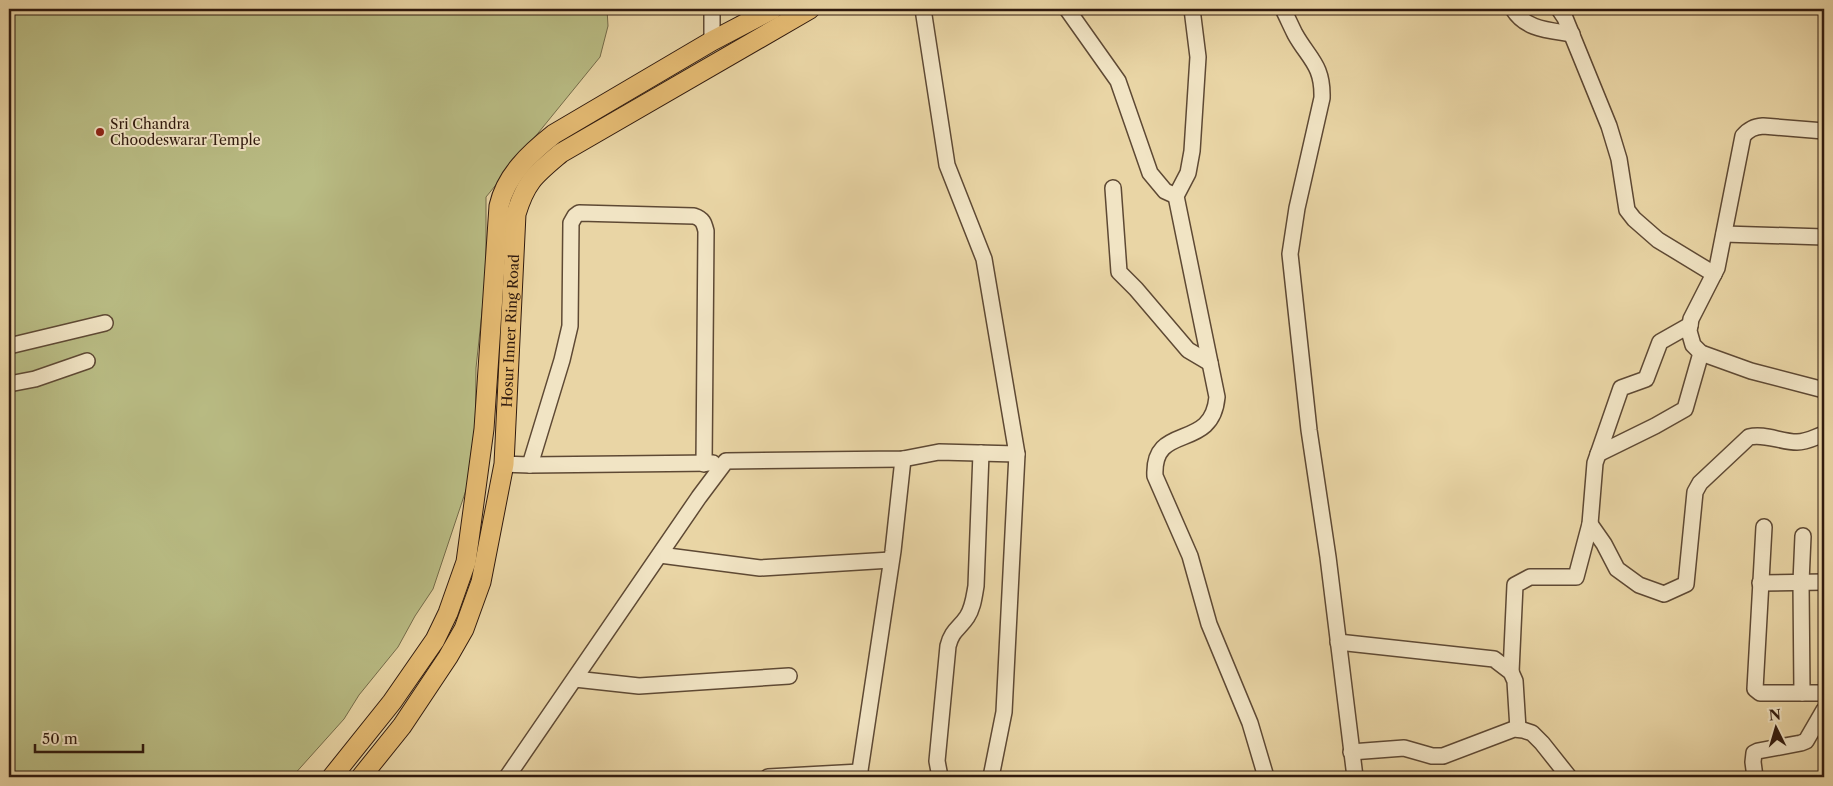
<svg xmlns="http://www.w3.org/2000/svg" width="1833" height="786" font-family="'Libre Caslon Text',serif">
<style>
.green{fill:#b9bc84;stroke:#746b49}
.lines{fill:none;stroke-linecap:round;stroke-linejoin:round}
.minor-casing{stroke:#5e4934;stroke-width:18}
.major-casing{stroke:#301a0e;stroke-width:21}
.minor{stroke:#f1e4c4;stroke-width:15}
.major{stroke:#e4ba72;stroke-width:19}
.poi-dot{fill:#8f2418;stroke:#f1e4c4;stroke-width:2}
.labels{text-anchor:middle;stroke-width:4;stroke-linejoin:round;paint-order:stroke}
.poi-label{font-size:14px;fill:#301a0e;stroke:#f1e4c4;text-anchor:start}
.street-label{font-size:14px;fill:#301a0e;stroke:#f1e4c4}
</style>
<rect width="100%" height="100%" fill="#e9d5a5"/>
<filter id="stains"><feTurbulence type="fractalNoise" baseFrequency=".004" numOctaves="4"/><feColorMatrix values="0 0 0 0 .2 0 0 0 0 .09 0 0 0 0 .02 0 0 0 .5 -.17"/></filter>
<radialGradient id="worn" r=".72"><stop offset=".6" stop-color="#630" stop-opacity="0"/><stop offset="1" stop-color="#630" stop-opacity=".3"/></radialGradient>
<path class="green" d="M9 9H607L608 26 600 57 486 197V274L476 368 475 463 433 589 415 616 398 647 359 695 344 719 292 777H9Z"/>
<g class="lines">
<defs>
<g id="minor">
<path d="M1067 9 1118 81 1150 173 1165 191 1176 196"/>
<path d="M1192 9 1198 57 1192 151 1188 173 1176 196 1217 397C1212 453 1152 421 1155 476L1190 556 1209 624 1250 723 1266 777"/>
<path d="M1283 9C1287 17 1291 26 1295 34 1309 59 1323 65 1322 98L1297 208 1290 254 1309 430 1328 557 1355 777"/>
<path d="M1513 9C1526 30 1549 30 1572 34"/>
<path d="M1559 9 1565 18 1609 126 1619 159 1627 210 1634 219 1658 240 1714 274"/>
<path d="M712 41V9"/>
<path d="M1824 131 1763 126C1754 127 1749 129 1743 136L1717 268 1691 319 1689 331 1693 345 1701 353 1751 371 1824 390"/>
<path d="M1113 188 1119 272 1136 289 1188 350 1210 363"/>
<path d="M1724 234 1824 237"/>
<path d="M9 346 105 323"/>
<path d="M9 384 35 379 87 361"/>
<path d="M1598 454 1655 426 1685 409 1701 353"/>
<path d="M504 464 530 465 713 463"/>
<path d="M530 465 562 360 570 326 571 223 575 216 579 213 694 216C703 219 704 223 706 231L704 464"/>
<path d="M1590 524 1604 544 1617 569 1639 585 1664 594 1686 584 1695 492 1700 483 1749 437C1764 433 1781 442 1797 442 1807 442 1815 437 1824 434"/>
<path d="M1764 527 1755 689 1760 693H1824"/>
<path d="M660 555 760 568 891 560"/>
<path d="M1760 583 1824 582"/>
<path d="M1338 642 1494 659 1511 672 1515 681 1518 729"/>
<path d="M1511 672 1515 585 1530 577H1576L1590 524 1595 463 1621 388 1646 379 1660 342 1690 325"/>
<path d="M575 679 639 686 789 676"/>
<path d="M1802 693 1801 582 1803 536"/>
<path d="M1351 752 1404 748 1432 756H1443L1514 729 1523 730 1532 733 1542 743 1569 777"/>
<path d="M507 777 699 497 726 461 903 459 939 452 1017 454 984 259 947 165 923 9"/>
<path d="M768 777 860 772"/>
<path d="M859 777 893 551 903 459"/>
<path d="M940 777 937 761 948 646C952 630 959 629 967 617 973 608 974 597 976 586L981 453"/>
<path d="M991 777 1004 712 1017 454"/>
<path d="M1755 777 1753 762 1754 753 1758 751 1801 743 1806 741 1824 710"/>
</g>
<g id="major">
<path d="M332 777 392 702 435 640 448 613 466 562 484 429 499 206C506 175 530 153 554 134L712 41 773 9"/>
<path id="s1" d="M361 777 402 726 448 657 464 629 481 582 504 464 516 214C526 181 535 175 561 153L810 9"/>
</g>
</defs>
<use href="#minor" class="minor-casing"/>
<use href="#major" class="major-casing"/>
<use href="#minor" class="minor"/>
<use href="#major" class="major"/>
</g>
<circle class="poi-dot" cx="100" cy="132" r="5"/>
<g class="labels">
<g class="poi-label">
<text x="110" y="129">Sri Chandra<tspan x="110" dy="16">Choodeswarar Temple</tspan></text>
</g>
<g class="street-label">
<text dy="5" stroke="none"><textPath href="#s1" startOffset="484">Hosur Inner Ring Road</textPath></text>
</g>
</g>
<rect width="1833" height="786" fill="none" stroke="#e9d5a5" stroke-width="30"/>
<rect x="10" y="10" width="1813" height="766" fill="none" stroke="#301a0e" stroke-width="2.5"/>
<rect x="15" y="15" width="1803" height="756" fill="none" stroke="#301a0e"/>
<g transform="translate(1776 728) rotate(355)" stroke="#f1e4c4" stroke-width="4" paint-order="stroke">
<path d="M0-4L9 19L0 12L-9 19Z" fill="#301a0e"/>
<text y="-8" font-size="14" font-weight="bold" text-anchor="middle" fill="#301a0e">N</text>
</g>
<path d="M35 744v8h108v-8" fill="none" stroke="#301a0e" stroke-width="2.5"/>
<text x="42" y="744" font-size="15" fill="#301a0e" stroke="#f1e4c4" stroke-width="4" paint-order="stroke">50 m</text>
<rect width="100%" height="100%" filter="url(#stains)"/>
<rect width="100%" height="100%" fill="url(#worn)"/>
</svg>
